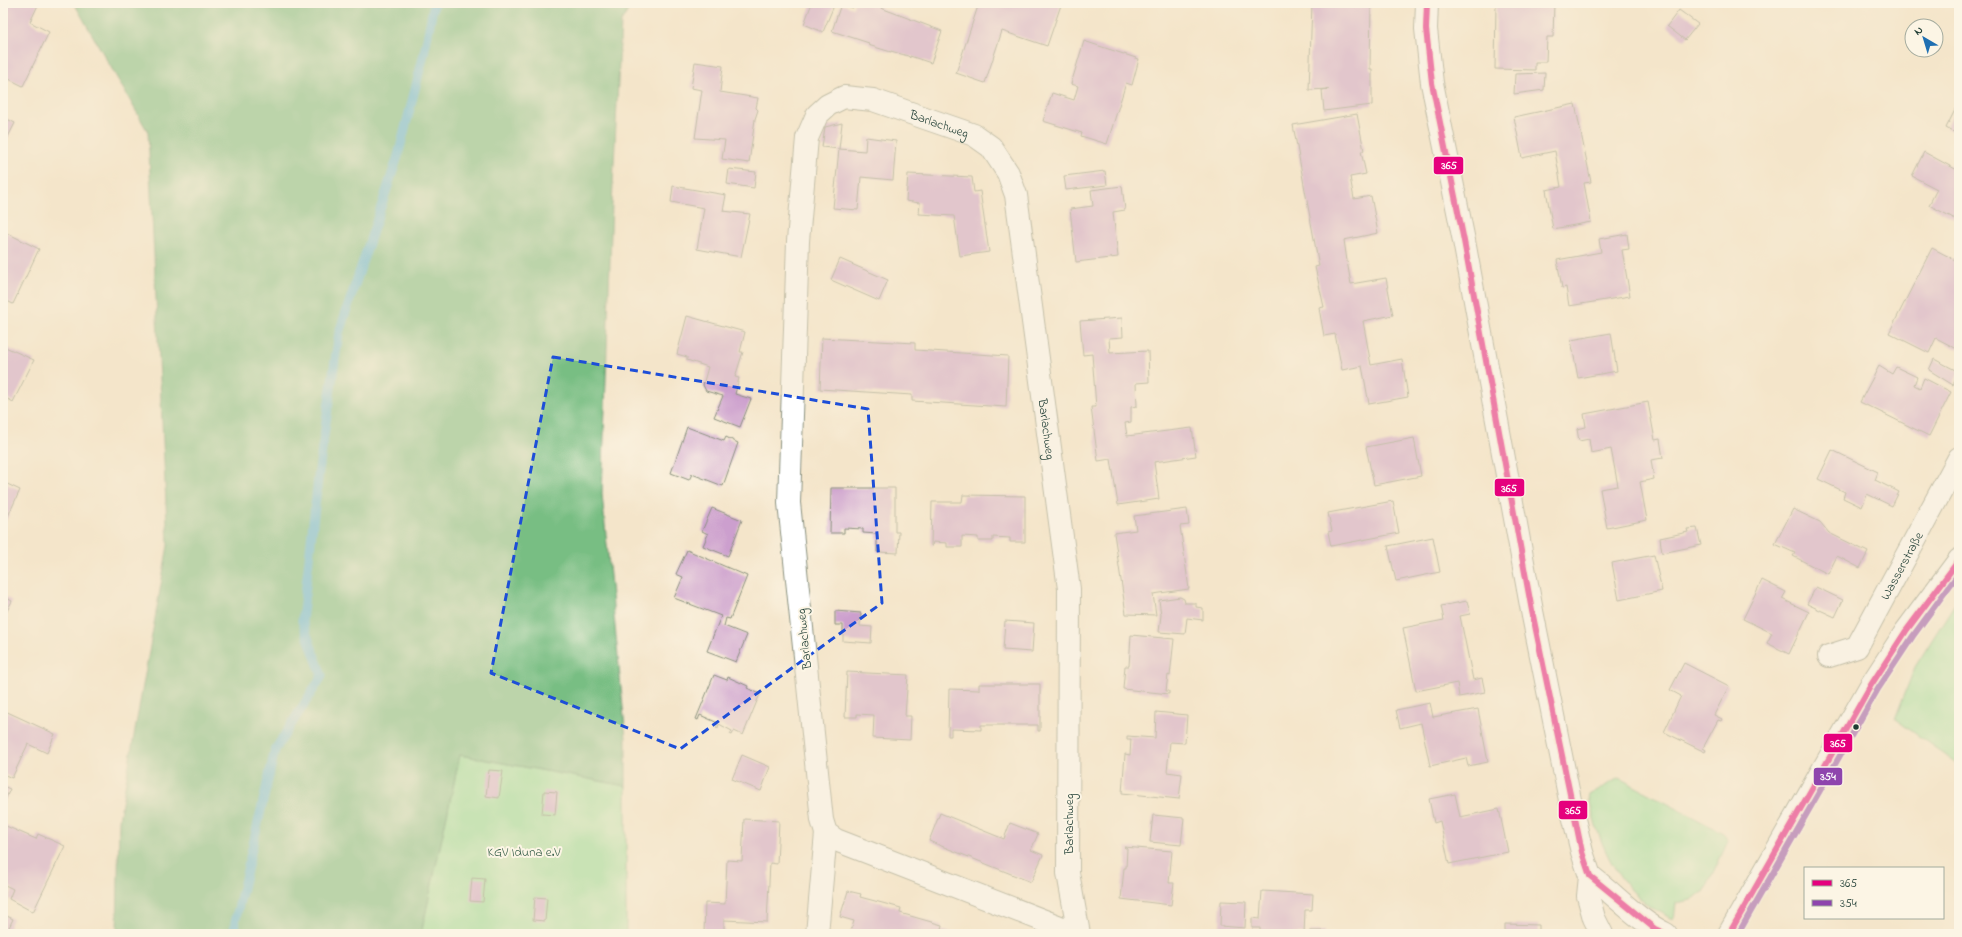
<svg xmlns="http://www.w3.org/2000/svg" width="1962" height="937" font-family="'Indie Flower',sans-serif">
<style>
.green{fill:#95e09b;stroke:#5a8e68}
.forest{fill:#78be83;stroke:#4c7e5c}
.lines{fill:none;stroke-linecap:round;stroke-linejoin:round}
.stream{stroke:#5bb7d9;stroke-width:9}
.building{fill:#cc9fce}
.street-casing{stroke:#8a917f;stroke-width:24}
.secondary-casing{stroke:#8a917f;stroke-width:24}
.street{stroke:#fff;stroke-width:22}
.secondary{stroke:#fff;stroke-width:22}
.bus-1-casing{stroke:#fcf5e5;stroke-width:9}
.bus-2-casing{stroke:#fcf5e5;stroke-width:9}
.bus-1{stroke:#e5007d;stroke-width:6}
.bus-2{stroke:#8e44ad;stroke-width:6}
.marked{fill:none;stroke:#1d4ed8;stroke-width:3;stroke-dasharray:8 5;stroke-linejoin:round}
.bus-dot{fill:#1f3d34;stroke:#fcf5e5;stroke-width:1.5}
.labels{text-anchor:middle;stroke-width:4;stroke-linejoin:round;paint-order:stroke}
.street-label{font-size:13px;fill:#1f3d34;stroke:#fcf5e5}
.park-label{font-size:13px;fill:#375e49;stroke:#fcf5e5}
.line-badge{stroke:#fcf5e5;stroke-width:1.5}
.badge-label{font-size:11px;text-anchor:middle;font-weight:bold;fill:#fff}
</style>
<rect width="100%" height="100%" fill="#fcf5e5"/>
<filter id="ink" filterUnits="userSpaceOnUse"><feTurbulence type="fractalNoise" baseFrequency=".025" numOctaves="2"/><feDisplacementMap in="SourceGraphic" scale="8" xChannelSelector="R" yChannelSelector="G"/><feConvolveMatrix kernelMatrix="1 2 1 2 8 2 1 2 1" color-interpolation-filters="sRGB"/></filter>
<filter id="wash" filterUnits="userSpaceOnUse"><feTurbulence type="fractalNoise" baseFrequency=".012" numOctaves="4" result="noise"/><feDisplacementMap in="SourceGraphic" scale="16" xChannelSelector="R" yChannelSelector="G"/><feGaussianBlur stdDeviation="0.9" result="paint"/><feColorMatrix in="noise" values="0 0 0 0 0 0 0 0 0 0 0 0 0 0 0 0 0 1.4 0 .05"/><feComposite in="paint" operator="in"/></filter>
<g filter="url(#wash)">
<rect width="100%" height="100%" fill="#f4e5ca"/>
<g class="green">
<path d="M1959 597V765L1895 719 1915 667Z"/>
<path d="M460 755 626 786V934H421Z"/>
<path d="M1619 778 1723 833 1728 841 1705 891 1691 900 1676 903 1674 919C1623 900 1597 846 1589 795Z"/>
</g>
<path class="forest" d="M74 3H633L621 22 612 205 602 494 626 738V786L460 755 421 934H117L119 820 168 545 148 132Z"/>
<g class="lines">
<path class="stream" d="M234 934 235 922 275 750 322 676 302 621 319 470 339 333 398 156 424 54 434 3"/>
</g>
<g id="blocks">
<g class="building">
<path d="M4 3H39L30 22 49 32 23 86 3 76Z"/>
<path d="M812 3H835L823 32 804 24Z"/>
<path d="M854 3H882L881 8 942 31 931 63 910 56V58L908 56 891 51V52L868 45 869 43 832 31 841 4 853 8Z"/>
<path d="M979 3H1055L1061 5 1047 46 1002 31 985 83 956 73Z"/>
<path d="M1312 3H1371L1370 69H1372V105L1324 111 1322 90 1329 89 1309 90Z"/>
<path d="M1496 3H1554L1553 37H1547L1546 62H1535V70L1495 69Z"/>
<path d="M1679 10 1698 24 1685 40 1667 26Z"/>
<path d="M1084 41 1139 59 1132 85 1126 83 1107 144 1081 136 1082 133 1043 121 1052 93 1074 100 1078 86 1071 84Z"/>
<path d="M695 62 723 66 720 92 758 98 756 108 758 110 755 119 749 163 722 159 725 140 695 138 702 90 691 88Z"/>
<path d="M1545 73 1544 90 1514 94 1515 74Z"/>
<path d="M1575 104 1591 182 1584 183 1591 222 1553 229 1546 190 1561 187 1555 151 1522 158 1514 117Z"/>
<path d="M1959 109V135L1946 128 1955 110Z"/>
<path d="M1357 114 1364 151H1361L1366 174 1350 177 1354 199 1371 196 1378 233 1344 240 1347 261 1351 284 1386 278 1393 315 1363 321 1371 365 1402 359 1408 397 1369 404 1362 366 1342 370 1335 334 1324 336 1319 308 1324 307 1315 267 1319 266 1293 125Z"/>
<path d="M3 117 15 123 3 147Z"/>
<path d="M842 123 839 149 822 147 825 127Z"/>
<path d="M866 137 896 141 893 180 861 177 858 210 833 208 839 149 865 151Z"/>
<path d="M1924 152 1959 171V221L1929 205 1937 189 1912 176Z"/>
<path d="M729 169 756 172 754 188 727 184Z"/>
<path d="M1105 171 1107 185 1066 190 1064 176Z"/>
<path d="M908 174 972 177 974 192 980 191 989 252 960 256 954 216 919 214 920 203 906 201Z"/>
<path d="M673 186 726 195 723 211 750 214 741 257 697 249 704 208 671 202Z"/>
<path d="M1122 186 1125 210 1113 212 1118 257 1076 262 1070 209 1093 206 1091 190Z"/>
<path d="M3 231 39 249 13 304 3 299Z"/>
<path d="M1627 234 1629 249 1622 250 1630 296 1569 306 1566 287 1562 288 1557 260 1601 252 1599 239Z"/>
<path d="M1932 248 1959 262V350L1936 338 1929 353 1889 333Z"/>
<path d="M840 259 888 280 879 301 831 280Z"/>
<path d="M687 316 745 332 740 352H743L735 377 739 378 735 394 751 399 740 427 714 417 723 396 706 391 703 385 708 367 687 360V357L677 354Z"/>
<path d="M1122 318 1123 337 1109 338 1110 353 1148 351 1149 382 1136 383 1137 406 1131 407V422L1125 423 1127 436 1192 428 1196 456 1154 462 1159 499 1118 505 1111 459 1098 461 1091 407H1096L1092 354 1083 355 1080 321Z"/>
<path d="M1611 333 1617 371 1578 378 1571 340Z"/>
<path d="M822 338 915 343V350L1008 356 1006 407 912 401V395L820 389Z"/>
<path d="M3 346 34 360 13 402 8 399 3 410Z"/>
<path d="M1934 359 1959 372 1953 385 1929 370Z"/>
<path d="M1879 366 1892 374 1896 367 1917 377 1914 385 1920 388 1924 378 1951 392 1929 436 1860 402Z"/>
<path d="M1648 402 1655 440 1660 439 1663 458 1651 460 1654 479 1640 482 1647 520 1607 528 1600 489 1618 486 1611 449 1591 453 1589 439 1579 441 1577 429 1586 427 1584 414Z"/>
<path d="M687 427 724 441 726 437 738 443 723 486 692 474 689 480 671 473Z"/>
<path d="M1414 438 1421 476 1374 485 1366 447Z"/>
<path d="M1832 450 1878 472 1875 480 1899 492 1892 506 1867 494 1862 507 1843 498 1845 492 1818 479Z"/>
<path d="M3 482 20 490 3 527Z"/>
<path d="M831 488H895V532H899L898 553 877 552V534L863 533V529L844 528V533H830Z"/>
<path d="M963 495 1025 496V542H1010V538L993 537V541H978V537L962 536V547H947V543L933 542 932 546H931L932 502H962Z"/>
<path d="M1393 501 1399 533 1331 546 1328 532 1332 531 1328 513Z"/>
<path d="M712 508 742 520 728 556 703 546 708 534 702 531Z"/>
<path d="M1187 509 1189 525 1180 526 1189 589 1153 594 1156 615 1126 614 1114 533 1136 530 1134 516Z"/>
<path d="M1793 509 1820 522 1829 533 1868 552 1860 568 1837 556 1828 574 1793 556 1795 553 1775 544Z"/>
<path d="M1697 528 1701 545 1662 553 1660 538 1688 532 1687 529Z"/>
<path d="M1433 537 1440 572 1396 581 1388 546Z"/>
<path d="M687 550 747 576 730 619 726 618 724 626 747 635 736 662 707 651 721 616 674 598 683 577 676 574Z"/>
<path d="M1654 555 1662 591 1619 600 1612 563Z"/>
<path d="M1762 580 1786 592 1782 599 1809 612 1789 654 1767 643 1772 633 1743 619Z"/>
<path d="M1816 587 1843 600 1835 617 1807 604Z"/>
<path d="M3 596 12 601 4 617H3Z"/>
<path d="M1180 597 1184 599 1185 603H1196V607L1203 608V620L1187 618 1185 634 1159 632 1161 615 1159 600Z"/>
<path d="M1467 601 1470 614 1460 616 1473 680 1482 678 1485 692 1459 697 1457 683 1416 691 1403 628 1444 620 1441 606Z"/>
<path d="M835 611 861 613 860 626 872 627 871 643 843 641V625H835Z"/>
<path d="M1005 621 1034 623 1032 652 1003 650Z"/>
<path d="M1131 635 1174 639 1170 676 1168 675 1166 691H1169V694L1123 689 1125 666H1129Z"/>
<path d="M1684 663 1729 686 1714 715 1722 719 1721 721 1718 720 1703 748 1706 750 1705 752 1664 732 1681 696 1670 690Z"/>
<path d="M847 672 908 675 905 716H911L910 740 873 738 874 715 857 714V717H845Z"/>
<path d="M714 675 727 680 728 677 748 686 747 688 760 694 743 735 734 731 732 735 730 734 732 731 719 724 718 728 716 727 718 723 700 715 698 720 696 719Z"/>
<path d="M979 684H1040V731H1038V725H981V730L951 729V736H948L949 689 979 690Z"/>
<path d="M1430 703 1433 717 1478 709 1488 762 1468 766 1466 758 1430 766 1421 723 1400 728 1396 710Z"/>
<path d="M3 710 55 734 47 753 28 744 12 778 3 774Z"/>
<path d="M1156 712 1187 715 1185 743 1170 742 1167 772 1182 774 1179 799 1122 793 1125 754 1130 755 1131 739H1127V736L1155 738Z"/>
<path d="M742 755 770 767 761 791 732 779Z"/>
<path d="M489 770 503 771 499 798 486 796Z"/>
<path d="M3 786 10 789 3 805Z"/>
<path d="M544 791 557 792 555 815 542 814Z"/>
<path d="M1455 794 1460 817 1499 809 1508 852 1449 864 1440 821 1434 823 1429 799Z"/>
<path d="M940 813 1004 839 1010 823 1038 834 1031 850 1043 855 1031 882 929 841Z"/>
<path d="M1153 815 1184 818 1181 845 1150 842Z"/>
<path d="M744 819 779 821 777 864 770 863 767 922 724 920V933H704L705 903 725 904 727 860 742 861Z"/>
<path d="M6 826 36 839 38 834 65 846 33 912 9 899 13 889 3 884V831Z"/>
<path d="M1124 847 1172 851 1169 883H1174L1171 905 1121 899 1124 868H1126L1127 849Z"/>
<path d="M472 878 485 879 483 902 470 901Z"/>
<path d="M848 891 861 894 860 897 901 908 900 913 942 925 941 929 957 934H850L854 921 840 917Z"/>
<path d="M1262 891 1313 894 1312 910H1305L1304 934H1260V928H1252V918L1260 919Z"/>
<path d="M535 897 547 898 545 921 533 920Z"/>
<path d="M1221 901 1246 902 1245 928 1220 926Z"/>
<path d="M3 914 13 919 6 934H3Z"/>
<path d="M1505 924 1539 925V934H1505Z"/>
<rect x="1310" y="931" width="15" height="3"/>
</g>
</g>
</g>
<g filter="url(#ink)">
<use href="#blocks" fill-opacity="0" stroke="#8a917f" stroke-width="1"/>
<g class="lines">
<defs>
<g id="street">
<path id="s1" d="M1829 656 1857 647 1959 458"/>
<path d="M817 934 826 833"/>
<path id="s2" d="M1078 934 836 840 826 833 822 820 789 503 798 241 807 138 817 115 828 105 844 97 873 100 974 135 991 147 1008 173 1016 195 1069 589 1068 873 1079 934"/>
</g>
<g id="secondary">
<path d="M1427 3 1426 29 1432 83 1464 241 1532 611 1573 815 1582 852 1590 876 1588 896 1594 918 1602 934"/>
<path d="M1590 876C1616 895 1637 920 1666 934"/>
<path d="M1729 934 1871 685 1906 631 1959 560"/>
</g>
</defs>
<use href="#street" class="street-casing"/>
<use href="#secondary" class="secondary-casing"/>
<use href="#street" class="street"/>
<use href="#secondary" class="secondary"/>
<defs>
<g id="bus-1">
<path d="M1427 3 1426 29 1432 83 1464 241 1532 611 1582 852 1590 876 1655 929 1666 934"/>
<path d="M1729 934 1871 685 1906 631 1959 560"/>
</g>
<path id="bus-2" d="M1738 934 1878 689 1913 636 1959 573"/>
</defs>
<use href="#bus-1" class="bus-1-casing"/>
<use href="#bus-2" class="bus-2-casing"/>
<use href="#bus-1" class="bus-1"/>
<use href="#bus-2" class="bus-2"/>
</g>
</g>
<path d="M0 0H1962V937H0ZM553 357 868 409 882 603 680 749 491 673Z" fill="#f4e5ca" fill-opacity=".55" fill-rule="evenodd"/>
<path class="marked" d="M553 357 868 409 882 603 680 749 491 673Z"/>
<circle class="bus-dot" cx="1856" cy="727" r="3.5"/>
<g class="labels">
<g class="street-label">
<text dy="5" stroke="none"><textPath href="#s2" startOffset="1127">Barlachweg</textPath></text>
<text dy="5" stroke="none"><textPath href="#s2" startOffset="1475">Barlachweg</textPath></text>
<text dy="5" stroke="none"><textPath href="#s1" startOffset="122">Wasserstraße</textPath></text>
<text transform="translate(803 639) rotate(-96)" y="5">Barlachweg</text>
<text transform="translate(1068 824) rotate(-90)" y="5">Barlachweg</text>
</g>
<g class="park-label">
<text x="524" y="856">KGV Iduna e.V</text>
</g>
</g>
<g class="line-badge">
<rect x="1433" y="156" width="31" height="19" rx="4" fill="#e5007d"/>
<rect x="1494" y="478" width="31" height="19" rx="4" fill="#e5007d"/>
<rect x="1823" y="733" width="30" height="20" rx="4" fill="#e5007d"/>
<rect x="1813" y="767" width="30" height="19" rx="4" fill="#8e44ad"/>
<rect x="1558" y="800" width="30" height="20" rx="4" fill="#e5007d"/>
</g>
<g class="badge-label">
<text x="1449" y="169">365</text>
<text x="1509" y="492">365</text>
<text x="1838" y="747">365</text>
<text x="1828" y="780">354</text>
<text x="1573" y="814">365</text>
</g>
<rect width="1962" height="937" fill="none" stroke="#fcf5e5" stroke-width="16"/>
<rect x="1804" y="867" width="140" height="52" fill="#fcf5e5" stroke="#a4ab9e"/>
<rect x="1812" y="880" width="20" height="6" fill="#e5007d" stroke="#a4ab9e"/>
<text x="1840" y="887" font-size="12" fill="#1f3d34">365</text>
<rect x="1812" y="900" width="20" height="6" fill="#8e44ad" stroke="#a4ab9e"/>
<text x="1840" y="907" font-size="12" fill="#1f3d34">354</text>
<g transform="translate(1924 38) rotate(322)"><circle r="19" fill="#fcf5e5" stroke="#a4ab9e"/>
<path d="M0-3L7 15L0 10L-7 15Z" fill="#1f6fb2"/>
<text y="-6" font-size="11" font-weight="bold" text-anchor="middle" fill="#1f3d34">N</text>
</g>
</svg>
